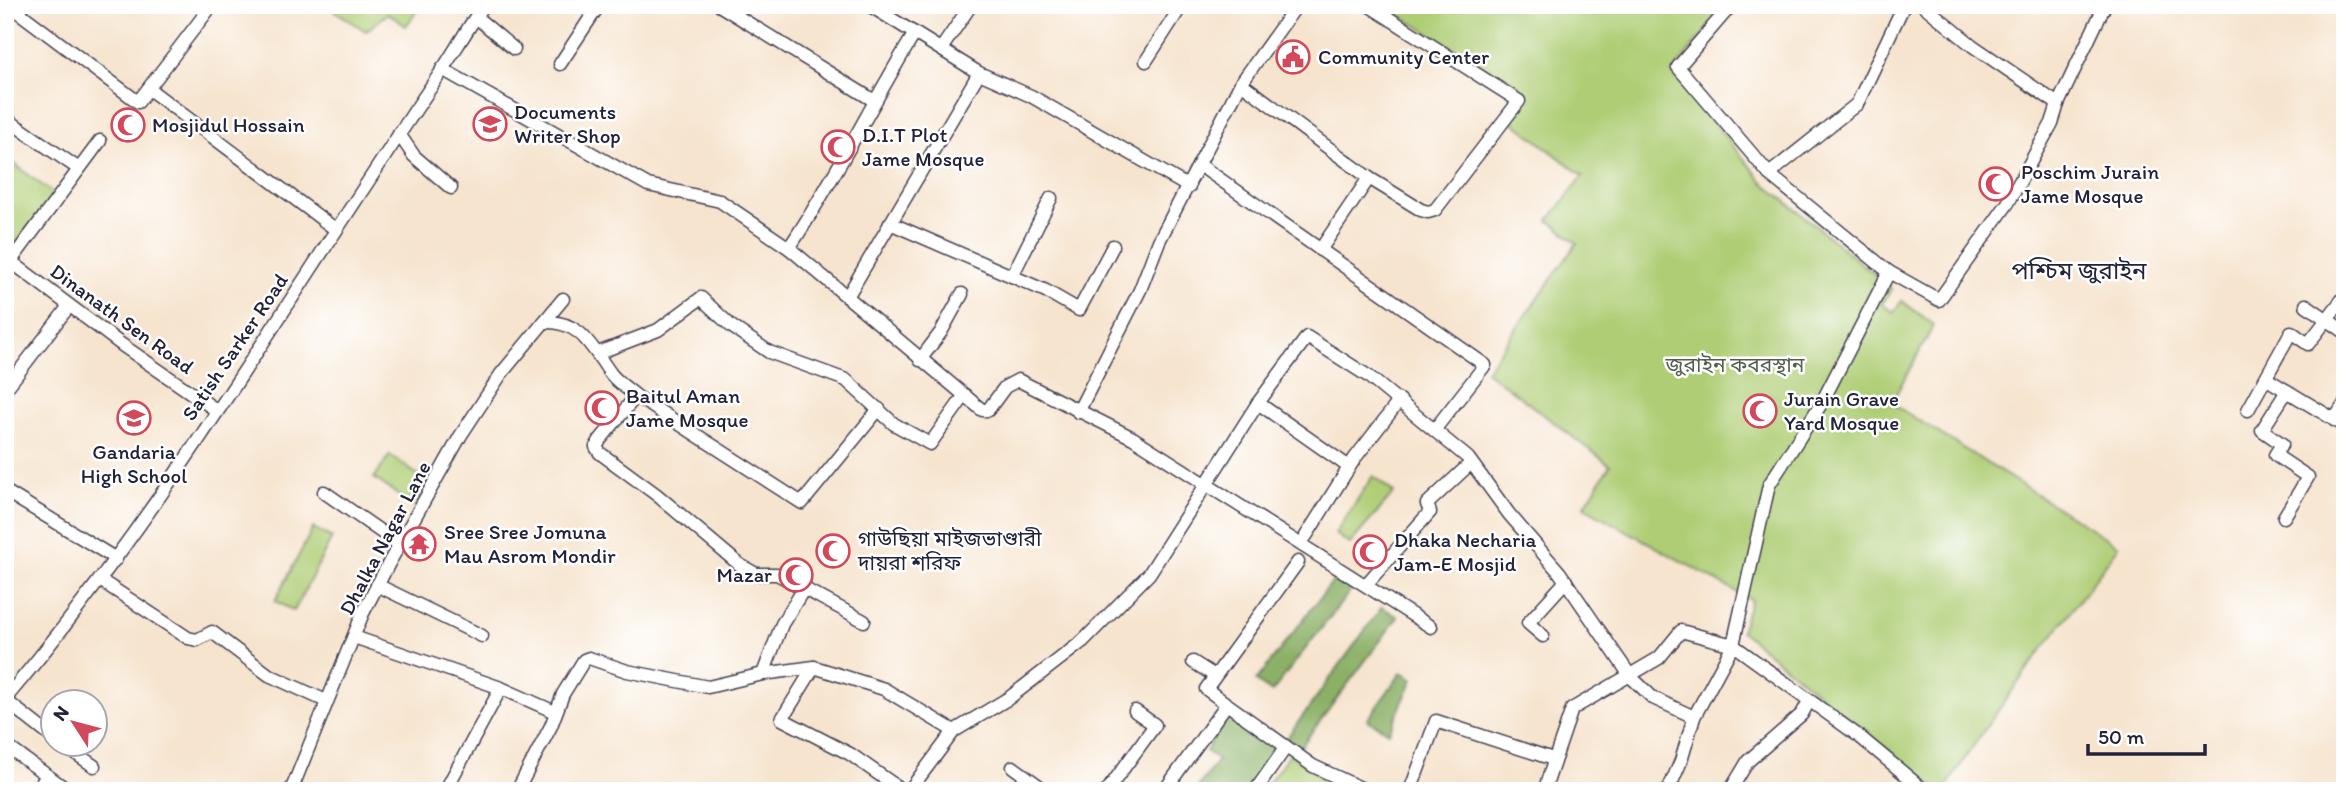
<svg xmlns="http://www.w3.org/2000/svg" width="2350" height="796" font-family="Itim,'Noto Sans Bengali',sans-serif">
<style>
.green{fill:#afcd74;stroke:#687858;stroke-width:2}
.forest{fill:#8bb066;stroke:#566950;stroke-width:2}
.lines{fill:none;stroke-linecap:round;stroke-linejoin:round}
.minor-casing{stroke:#423f51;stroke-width:15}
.minor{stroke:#fff;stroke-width:12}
.labels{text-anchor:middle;stroke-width:5;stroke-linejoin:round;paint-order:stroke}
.poi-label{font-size:21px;fill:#22223b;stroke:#fff;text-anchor:start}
.street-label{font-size:21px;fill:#22223b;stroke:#fff}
.park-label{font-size:21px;fill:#535e4f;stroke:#fff}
.quarter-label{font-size:24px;fill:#22223b;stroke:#fff}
</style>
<rect width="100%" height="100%" fill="#fff"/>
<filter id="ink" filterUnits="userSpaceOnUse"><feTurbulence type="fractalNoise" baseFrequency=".0143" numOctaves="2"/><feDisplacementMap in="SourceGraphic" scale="14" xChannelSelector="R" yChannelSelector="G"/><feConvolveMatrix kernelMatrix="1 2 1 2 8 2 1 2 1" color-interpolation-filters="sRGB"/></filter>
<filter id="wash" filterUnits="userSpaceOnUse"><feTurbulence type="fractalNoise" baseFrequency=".00686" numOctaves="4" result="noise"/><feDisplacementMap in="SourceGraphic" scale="28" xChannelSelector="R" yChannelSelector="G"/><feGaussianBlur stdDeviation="1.57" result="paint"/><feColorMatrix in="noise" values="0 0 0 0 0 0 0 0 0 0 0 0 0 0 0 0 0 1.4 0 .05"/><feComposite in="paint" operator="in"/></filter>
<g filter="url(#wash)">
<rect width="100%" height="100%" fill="#f6e4ce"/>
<g class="green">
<path d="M326 5H421L406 26 388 13 366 31Z"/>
<path d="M1383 5H1719L1722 10 1672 73 1764 183 1892 289 1882 304 1893 312 1902 301 1934 325 1891 403 2119 546C2060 628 1997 706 1944 791H1939L1741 631 1751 600 1584 507 1610 465 1486 371 1577 243 1549 220 1583 176 1508 118 1527 93Z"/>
<path d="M5 157 55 195 8 255 5 252Z"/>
<path d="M390 455 430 484 414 506 374 478Z"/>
<path d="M1373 476 1394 493 1350 544 1335 534Z"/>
<path d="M313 528 332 538 294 611 275 601Z"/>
<path d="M1290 753 1342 791H1263Z"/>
</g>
<g class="forest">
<path d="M1336 577 1354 586 1272 692 1256 681Z"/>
<path d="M1382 607 1398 617 1299 749 1286 739Z"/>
<path d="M1402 672 1413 679 1389 732 1367 720Z"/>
<path d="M1227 713 1278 748 1247 791H1204L1198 787 1218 760 1206 751Z"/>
</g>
</g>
<g filter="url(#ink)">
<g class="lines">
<defs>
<g id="minor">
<path d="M9 5 138 102 212 5"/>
<path d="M719 5 873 100"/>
<path d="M869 5 979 73 1031 96 1189 187"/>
<path d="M1727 5 1728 9 1678 67 1769 174 1889 272"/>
<path d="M1923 5 1973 46 2058 104"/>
<path d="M476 17 514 49"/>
<path d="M941 49 971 5"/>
<path d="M1146 61 1182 5"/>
<path d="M560 64 599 5"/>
<path d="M442 69 648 185 720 201 789 248 982 410H988L1005 387 1018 380 1133 438 1431 627"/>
<path d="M1241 83 1369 178 1421 210 1428 212 1435 210 1519 101 1368 5"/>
<path d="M149 89 335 229"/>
<path d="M5 118 79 169"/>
<path d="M399 134 414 156 451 188"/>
<path d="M1201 166 1485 365 1435 429"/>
<path d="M1769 174 1857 104 1904 5"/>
<path d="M890 223 1046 291 1079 310 1113 246"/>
<path d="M789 248C836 178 871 104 915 33"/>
<path d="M1320 250 1369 178"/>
<path d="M5 257 122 345 216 410"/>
<path d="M11 261 100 141"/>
<path d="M1012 276 1051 198"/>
<path d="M847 297 979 73"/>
<path d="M2306 305 2345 332"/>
<path d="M544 322C581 320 592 348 611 374 617 382 628 389 636 396L802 503 879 409"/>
<path d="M598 353 658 330 701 298 731 326 769 352 846 380 894 424 930 444 965 395"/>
<path d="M920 360 941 332 962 294"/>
<path d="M2267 379 2345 426"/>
<path d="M5 390 69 306"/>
<path d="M636 396 600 440 596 447 600 453 657 495 740 565 756 574H777L864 621"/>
<path d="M1258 403 1349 467"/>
<path d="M2248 410 2291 332 2308 344 2345 296"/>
<path d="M1078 412 1140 290 1159 241 1241 83 1297 5"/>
<path d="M2334 420 2345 403"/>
<path d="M5 491 116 559"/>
<path d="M324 492 400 545"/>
<path d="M2284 517 2308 477 2275 455 2282 444 2262 430 2287 391"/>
<path d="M1306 536 1355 458 1400 400"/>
<path d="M1298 562 1206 689 1313 766 1367 791"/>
<path d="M100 580 188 638 197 640 212 632 269 675 326 701"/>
<path d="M1370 580 1430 512 1427 504 1471 463"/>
<path d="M377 585 482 636"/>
<path d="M1543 636 1528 623 1566 581"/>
<path d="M354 637 501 688 555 712"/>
<path d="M1193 662 1215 676"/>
<path d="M814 667 782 719 850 754 903 791"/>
<path d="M763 674 782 624 805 587"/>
<path d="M5 699C167 508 294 288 435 81 452 56 466 30 484 5"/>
<path d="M5 700 52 737"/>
<path d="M62 744 94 766"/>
<path d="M5 745 69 791"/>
<path d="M1013 767 1046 791"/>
<path d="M36 791 47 776"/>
<path d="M291 791 363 613 389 563 461 435 501 374 563 299"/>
<path d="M445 791 501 688"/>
<path d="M517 791 551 726 563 694 584 660 589 658 627 671 708 687 763 674 814 667 884 689 954 731"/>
<path d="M909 791 954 731 1009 698 1083 641 1149 574 1258 403 1307 337 1368 376 1468 458 1509 514 1560 573 1631 677 1653 698 1694 717"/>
<path d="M1107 791 1155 725 1135 711"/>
<path d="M1164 791 1226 705"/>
<path d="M1255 791 1286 747"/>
<path d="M1410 791 1436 721 1553 759"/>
<path d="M1544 791 1572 709 1659 658 1681 631 1733 645 1860 737 1925 791"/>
<path d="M1668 791 1681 761 1694 717 1733 645 1769 485 1821 404 1889 272 1939 300 2008 203 2052 123 2058 104 2105 5"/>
<path d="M1730 791 1748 761 1802 714 1809 701"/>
</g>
</defs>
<use href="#minor" class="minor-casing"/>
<use href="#minor" class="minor"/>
</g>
</g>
<defs>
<symbol id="civic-ring" viewBox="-11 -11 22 22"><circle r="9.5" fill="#fff" stroke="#d1495b" stroke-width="1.5"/><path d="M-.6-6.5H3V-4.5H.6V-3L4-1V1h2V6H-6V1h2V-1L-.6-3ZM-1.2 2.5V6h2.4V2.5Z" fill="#d1495b"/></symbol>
<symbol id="university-ring" viewBox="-11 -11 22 22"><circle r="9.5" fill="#fff" stroke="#d1495b" stroke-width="1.5"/><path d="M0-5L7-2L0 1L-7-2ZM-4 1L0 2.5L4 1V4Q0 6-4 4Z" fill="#d1495b"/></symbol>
<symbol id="mosque-ring" viewBox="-11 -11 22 22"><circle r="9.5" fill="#fff" stroke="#d1495b" stroke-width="1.5"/><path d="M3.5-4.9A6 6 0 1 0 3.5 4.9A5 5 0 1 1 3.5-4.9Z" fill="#d1495b"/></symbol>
<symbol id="school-ring" viewBox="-11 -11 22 22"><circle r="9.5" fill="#fff" stroke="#d1495b" stroke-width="1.5"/><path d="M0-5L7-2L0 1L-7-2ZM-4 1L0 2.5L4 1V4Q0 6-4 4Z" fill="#d1495b"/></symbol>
<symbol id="temple-ring" viewBox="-11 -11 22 22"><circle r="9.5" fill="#fff" stroke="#d1495b" stroke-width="1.5"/><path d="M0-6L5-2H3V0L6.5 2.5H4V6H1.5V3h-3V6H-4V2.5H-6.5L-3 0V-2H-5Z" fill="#d1495b"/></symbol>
</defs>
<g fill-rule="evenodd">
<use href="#civic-ring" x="1274" y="38" width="38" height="38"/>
<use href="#university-ring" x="471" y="105" width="38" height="38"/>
<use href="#mosque-ring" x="109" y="106" width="38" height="38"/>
<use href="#mosque-ring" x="819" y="128" width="38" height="38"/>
<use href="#mosque-ring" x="1977" y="165" width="38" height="38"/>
<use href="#mosque-ring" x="583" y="389" width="38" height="38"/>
<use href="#mosque-ring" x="1741" y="392" width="38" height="38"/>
<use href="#school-ring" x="115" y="399" width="38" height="38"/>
<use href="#temple-ring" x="400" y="525" width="38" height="38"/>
<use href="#mosque-ring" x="814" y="532" width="38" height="38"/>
<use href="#mosque-ring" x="1351" y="533" width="38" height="38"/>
<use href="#mosque-ring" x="777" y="556" width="38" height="38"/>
</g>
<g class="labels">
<g class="poi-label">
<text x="1318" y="64">Community Center</text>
<text x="514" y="119">Documents<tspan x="514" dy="24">Writer Shop</tspan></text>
<text x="152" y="132">Mosjidul Hossain</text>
<text x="862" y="142">D.I.T Plot<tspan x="862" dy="24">Jame Mosque</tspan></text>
<text x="2021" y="179">Poschim Jurain<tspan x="2021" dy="24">Jame Mosque</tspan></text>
<text x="626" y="403">Baitul Aman<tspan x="626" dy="24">Jame Mosque</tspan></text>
<text x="1784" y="406">Jurain Grave<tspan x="1784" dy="24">Yard Mosque</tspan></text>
<text x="134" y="459" text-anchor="middle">Gandaria<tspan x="134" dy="24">High School</tspan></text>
<text x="444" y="539">Sree Sree Jomuna<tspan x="444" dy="24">Mau Asrom Mondir</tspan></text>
<text x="858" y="546">গাউছিয়া মাইজভাণ্ডারী<tspan x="858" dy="24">দায়রা শরিফ</tspan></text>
<text x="1394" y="547">Dhaka Necharia<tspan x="1394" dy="24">Jam-E Mosjid</tspan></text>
<text x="772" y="582" text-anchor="end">Mazar</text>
</g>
<g class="street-label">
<text transform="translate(122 319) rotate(36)" y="7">Dinanath Sen Road</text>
<text transform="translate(235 347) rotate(-56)" y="7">Satish Sarker Road</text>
<text transform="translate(385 538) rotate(-62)" y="7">Dhalka Nagar Lane</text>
</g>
<g class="park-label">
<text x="1735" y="372">জুরাইন কবরস্থান</text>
</g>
<g class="quarter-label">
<text x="2079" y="279">পশ্চিম জুরাইন</text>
</g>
</g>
<rect width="2350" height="796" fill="none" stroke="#fff" stroke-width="28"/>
<g transform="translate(74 723) rotate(306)"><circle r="33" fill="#ffffff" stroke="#a7a7b1" stroke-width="2"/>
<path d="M0-5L12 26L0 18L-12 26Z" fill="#d1495b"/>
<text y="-10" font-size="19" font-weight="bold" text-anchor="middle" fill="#22223b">N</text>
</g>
<path d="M2088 744v10h117v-10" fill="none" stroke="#22223b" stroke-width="3.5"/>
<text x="2098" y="744" font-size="21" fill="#22223b" stroke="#ffffff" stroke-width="5" paint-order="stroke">50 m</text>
</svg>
